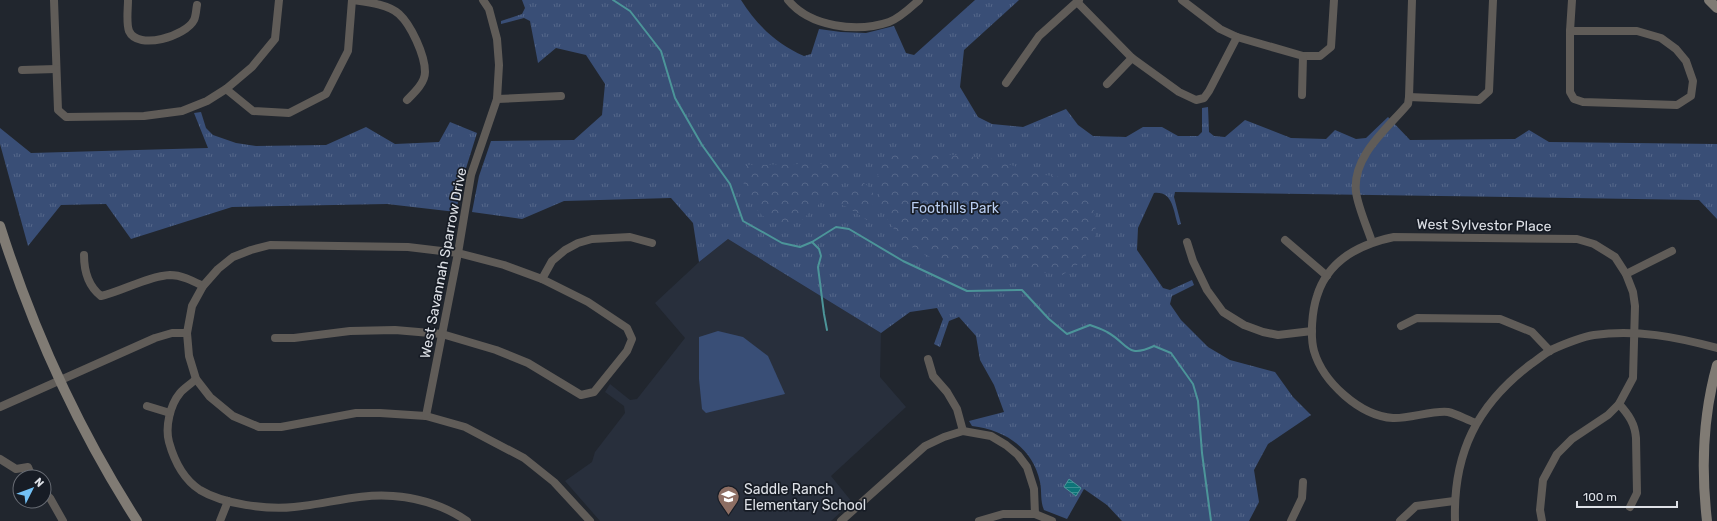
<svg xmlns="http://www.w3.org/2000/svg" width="1717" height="521" font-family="Rubik,sans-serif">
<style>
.built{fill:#282f3c}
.grass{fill:url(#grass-tufts)}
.park{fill:url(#park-crowns)}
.garden{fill:#394e76}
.water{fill:url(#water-rules);stroke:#4c9599}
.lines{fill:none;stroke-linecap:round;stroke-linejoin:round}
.stream{stroke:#4c9599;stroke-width:2}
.street{stroke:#605c58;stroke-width:8}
.secondary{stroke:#807b74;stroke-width:10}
.labels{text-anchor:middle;stroke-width:3.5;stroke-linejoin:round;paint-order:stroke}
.park-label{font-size:14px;fill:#b9cdf0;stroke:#171c25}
.street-label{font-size:14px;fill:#dee1e7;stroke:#171c25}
.poi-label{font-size:14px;fill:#dee1e7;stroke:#171c25;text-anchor:start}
</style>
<defs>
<pattern id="grass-tufts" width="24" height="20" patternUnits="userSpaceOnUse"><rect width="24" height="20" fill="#394e76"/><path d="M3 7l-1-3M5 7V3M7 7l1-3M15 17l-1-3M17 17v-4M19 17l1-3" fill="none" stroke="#55678a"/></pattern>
<pattern id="park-crowns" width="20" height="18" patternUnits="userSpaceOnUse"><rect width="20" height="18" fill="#394e76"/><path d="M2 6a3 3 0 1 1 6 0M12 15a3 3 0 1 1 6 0" fill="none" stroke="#55678a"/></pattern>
<pattern id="water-rules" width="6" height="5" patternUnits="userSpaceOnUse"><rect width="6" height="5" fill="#0d7478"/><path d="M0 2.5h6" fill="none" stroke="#3b8e92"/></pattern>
</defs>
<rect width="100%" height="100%" fill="#21262e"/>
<path class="built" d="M728 239 881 333 880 377 906 407 831 476 852 502 831 521H600L565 481 592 462 595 452 625 413 624 406 605 392 610 384 630 400 637 399 685 338 655 303 699 262Z"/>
<g class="grass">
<path d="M522 0H741C757 25 776 44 804 56L811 54 819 29 841 32 866 33 894 26 906 53 914 55 975 0H1019L964 50 960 87 978 117 992 124 1023 127 1066 109 1078 125 1093 136 1126 137 1143 127H1162L1178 136H1198L1202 132V108L1208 107 1209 132 1214 136 1225 137 1245 120 1291 138 1326 139 1335 130 1356 139 1366 138 1388 117 1410 140 1515 139 1529 130 1549 142 1717 144V219L1699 200 1175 192 1174 197 1181 224 1178 225C1173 210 1173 191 1154 193L1138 228 1137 250 1163 288 1170 290 1192 280 1194 285 1172 296 1170 304 1181 320 1208 347 1230 360 1275 372 1293 397 1311 415 1268 444 1254 470 1259 502 1249 521H1122L1107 505 1084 489 1067 519 1044 510C1040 501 1042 491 1040 482 1033 448 1005 430 972 426L969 421 1004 412 994 385 980 360 976 336 959 317 949 321 940 347 934 344 943 319 937 308 910 312 881 333 728 239 699 262 693 223 671 198 564 201 522 219 472 212 479 176 491 141 574 140 602 115 605 84 586 55 556 48 538 63 530 21 524 18 501 24V21L522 14 525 8Z"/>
<path d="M201 112 206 128 213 135 236 143 256 146 326 145 366 127 395 144 439 142 450 122 477 133 463 178 456 212 387 204 232 207 131 239 106 204 61 205 28 246 0 144V128L31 153 208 148 194 113Z"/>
</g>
<g class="park">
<path d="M894 150 989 158 1039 174 1059 177 1083 196 1093 208 1096 220 1095 237 1092 245 1085 257 1074 268 1062 275 1038 272 1007 260H970L962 262 938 260 925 255 902 241 886 217 881 204 877 179 881 164Z"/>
<path d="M848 163 857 173 841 176 834 182 837 189 864 183C880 194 873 205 867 220L847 207 826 199 815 207 801 221 785 224 774 223 763 216 754 207 740 175 747 165Z"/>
</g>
<path class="garden" d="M718 331 743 337 768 356 785 394 706 413 702 409 699 379V337Z"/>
<path class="water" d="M1069 479 1081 488 1076 496 1064 487Z"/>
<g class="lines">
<g class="stream">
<path d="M613 0 630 11 661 51 675 98 702 145 730 184 743 221 782 243 800 247 812 242 836 227 849 229 903 261 967 291 1022 290 1049 319 1067 334 1090 325C1095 327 1102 329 1107 332 1129 344 1126 359 1154 346L1171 353 1193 384 1198 401 1202 453 1211 521"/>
<path d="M812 242 819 249 821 256 818 267 824 314 827 330"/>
</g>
<g class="street">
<path d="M54 0 58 110 66 117 144 116 182 111 207 101 226 89 252 67 275 39 279 0"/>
<path d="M128 0C128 9 126 23 129 31 138 51 186 36 194 20 196 16 196 10 197 5"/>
<path d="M352 0C366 2 388 4 399 14 411 25 425 55 425 72 425 83 414 93 407 100"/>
<path d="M788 0C810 27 857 33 889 22 900 18 910 8 919 0"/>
<path d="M1182 0 1220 29 1237 37 1303 56H1320L1331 47 1334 0"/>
<path d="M1077 2 1132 58 1179 92 1196 100 1204 98 1209 91 1237 37"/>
<path d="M1570 31H1637L1661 38 1676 49 1686 61 1693 81 1691 96 1677 105 1583 102 1574 99 1570 92Z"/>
<path d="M1570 31 1572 0"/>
<path d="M22 70 56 69"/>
<path d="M1006 83 1039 36 1079 0"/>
<path d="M1107 84 1132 58"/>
<path d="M226 89 253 111 289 113 326 94 348 51 352 0"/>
<path d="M1302 95 1303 56"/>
<path d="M1409 97 1479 100 1489 91 1493 0"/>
<path d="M497 99 561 96"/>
<path d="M1285 240 1327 276"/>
<path d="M1187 242 1193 261 1207 290 1223 312 1244 325 1263 332 1278 335 1312 331"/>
<path d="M1372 242C1367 227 1358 207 1356 192 1352 156 1387 129 1408 104L1409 97 1412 0"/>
<path d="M84 255C84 271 88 286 101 296 123 291 148 276 170 275 182 275 193 281 203 286"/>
<path d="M1626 274 1672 251"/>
<path d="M542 279 552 261 565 250 578 243 592 239 630 237 652 243"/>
<path d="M1401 326 1417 318 1500 319 1532 332 1550 351"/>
<path d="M275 338H294L350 331 395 330 442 334 496 350 528 363 581 395 594 392 627 351 632 339 627 328 588 302 542 279 504 265 458 253 408 247 270 245 251 250 233 257 218 269 203 286 192 306 187 333 189 356 196 379 210 397 233 416 259 427H281L356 413H380L426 416 465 427 524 458 554 482 590 521"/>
<path d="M928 359 933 376 947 392 957 409 963 431"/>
<path d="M196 379C191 384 184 388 180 393 170 405 165 427 169 442 174 460 183 479 200 490 223 504 267 510 294 507 327 504 360 493 393 496 420 498 445 506 467 521"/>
<path d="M1619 404C1629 415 1635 424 1636 438L1637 493 1630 507"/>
<path d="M147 406 170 413"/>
<path d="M0 407 155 338 172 333H187"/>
<path d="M426 416 458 253 471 175 497 99 499 65 497 39 489 9 483 0"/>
<path d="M1476 423C1467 420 1457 414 1448 412 1434 410 1408 419 1393 418 1360 416 1323 382 1314 351 1310 336 1312 311 1317 296 1328 260 1360 244 1394 237L1577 239 1594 244 1615 257 1626 274 1633 292 1635 306 1633 378 1619 404 1608 415 1572 439 1557 454 1543 480 1540 510 1542 521"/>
<path d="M0 459 16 469 28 467 32 477"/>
<path d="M44 492 50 498 63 521"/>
<path d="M220 521 228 501"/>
<path d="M841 521 925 446 944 437 963 431 991 436 1006 445 1018 455 1027 467 1034 489 1035 514"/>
<path d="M979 521 1003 514H1035L1052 521"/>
<path d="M1291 521 1302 498 1303 482"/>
<path d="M1400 521 1416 506 1454 501"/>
<path d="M1455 521C1453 453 1477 405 1531 364 1537 360 1544 354 1551 350 1562 345 1582 337 1594 335 1636 329 1677 337 1717 348"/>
</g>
<g class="secondary">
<path d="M1709 0 1717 8"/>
<path d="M0 226C33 330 78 429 137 521"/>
<path d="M1707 521C1701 469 1703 415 1717 365"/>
</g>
</g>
<defs>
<symbol id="school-pin" viewBox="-11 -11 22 30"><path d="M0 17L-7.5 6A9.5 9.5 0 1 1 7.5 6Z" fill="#8d6e63" stroke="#171c25"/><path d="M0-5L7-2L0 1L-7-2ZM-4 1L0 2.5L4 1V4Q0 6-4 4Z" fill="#fff"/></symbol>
</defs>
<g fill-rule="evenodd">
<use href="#school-pin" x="716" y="484" width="25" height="34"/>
</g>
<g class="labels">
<g class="park-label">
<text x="955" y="213">Foothills Park</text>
</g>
<g class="street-label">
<text transform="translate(1484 225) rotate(1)" y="5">West Sylvestor Place</text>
<text transform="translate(443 263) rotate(-79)" y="5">West Savannah Sparrow Drive</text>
</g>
<g class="poi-label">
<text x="744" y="494">Saddle Ranch<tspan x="744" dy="16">Elementary School</tspan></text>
</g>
</g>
<g transform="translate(32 489) rotate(48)"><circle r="19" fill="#171c25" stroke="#676b73"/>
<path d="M0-3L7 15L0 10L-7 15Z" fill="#73c1f5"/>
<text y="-6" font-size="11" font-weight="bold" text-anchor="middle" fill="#dee1e7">N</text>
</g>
<path d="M1577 501v6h100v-6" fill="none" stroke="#dee1e7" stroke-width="2"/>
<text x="1583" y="501" font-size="12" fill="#dee1e7" stroke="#171c25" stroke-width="3" paint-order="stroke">100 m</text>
</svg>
